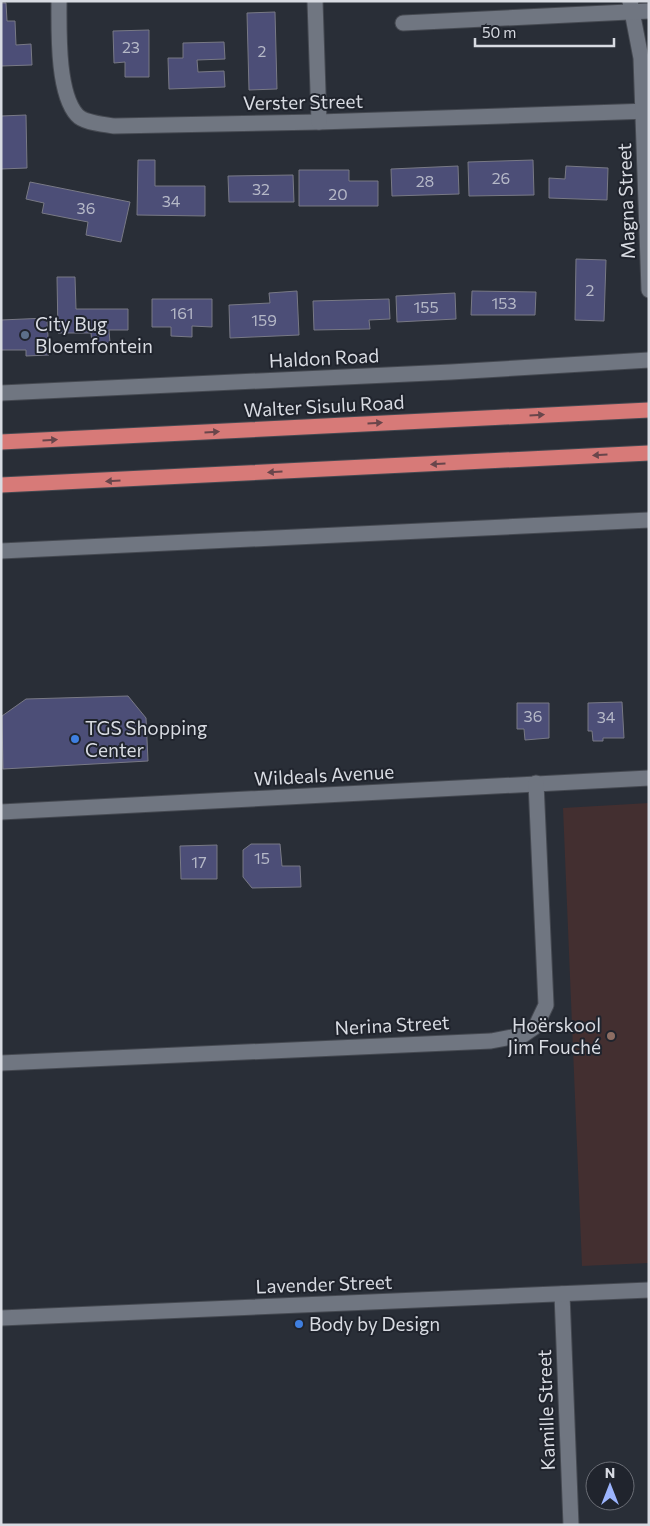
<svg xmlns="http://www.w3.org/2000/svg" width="650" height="1526" font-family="Commissioner,sans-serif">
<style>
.education{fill:#432f30}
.building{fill:#4c4e77;stroke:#787985}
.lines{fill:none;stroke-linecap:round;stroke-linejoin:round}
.street-casing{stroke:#454951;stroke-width:17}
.highway-casing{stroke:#454951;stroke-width:17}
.street{stroke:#707681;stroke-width:15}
.highway{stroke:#d77a78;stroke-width:15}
.oneway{fill:#69464b}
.service-dot{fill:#5c6f8a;stroke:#20242d;stroke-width:2}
.shop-dot{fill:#3f7fe0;stroke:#20242d;stroke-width:2}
.education-dot{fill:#8d6e63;stroke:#20242d;stroke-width:2}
.labels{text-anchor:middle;stroke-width:4;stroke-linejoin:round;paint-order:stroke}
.number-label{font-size:16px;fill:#b5b8c7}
.street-label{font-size:19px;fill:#d8dbe2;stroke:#20242d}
.poi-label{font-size:19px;fill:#d8dbe2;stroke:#20242d;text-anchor:start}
</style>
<rect width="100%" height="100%" fill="#292e37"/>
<path class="education" d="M649 803V1263L582 1266 563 808Z"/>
<g class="building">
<path d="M1 3H6L7 21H15L16 45 31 44 32 65 1 66Z"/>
<path d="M275 12 277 89 249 90 247 13Z"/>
<path d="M149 30V77H125V62L114 63 113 31Z"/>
<path d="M224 42 225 59 197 60 198 72 224 71 225 87 169 89 168 58H183V43Z"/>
<path d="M26 115 27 168 1 169V116Z"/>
<path d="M138 160H155V186H205V216L137 215Z"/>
<path d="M533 160 534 195 469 196 468 162Z"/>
<path d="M458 166 459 194 392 196 391 169Z"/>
<path d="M566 166 608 168 607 200 549 198V178L565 179Z"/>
<path d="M299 170H349V181H378V206H299Z"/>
<path d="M293 175 294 202H229L228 176Z"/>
<path d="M30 182 130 202 121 242 86 235 88 222 42 213 44 203 26 199Z"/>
<path d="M576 259 606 260 604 321 575 320Z"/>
<path d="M57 277H75L76 309H128V330H109L110 343H92L91 333H58Z"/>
<path d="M297 291 299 335 230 338 229 305 270 303 269 293Z"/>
<path d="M472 291 536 292 535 315H471Z"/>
<path d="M455 293 456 319 397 322 396 296Z"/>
<path d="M152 299H212V327L192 326V337L171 336V327H152Z"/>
<path d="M389 299 390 319 369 320 370 329 314 330 313 301Z"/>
<path d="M47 318 49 355 26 356V350H1V320Z"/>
<path d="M128 696 146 718 148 761 3 769 2 716 26 699Z"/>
<path d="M622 702 624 738H603V741H593L592 731H588V703Z"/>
<path d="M517 703H549V738L525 740 524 729H517Z"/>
<path d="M251 844H280L282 866H300L301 887 252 888 243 877V850Z"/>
<path d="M217 845V879H181L180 846Z"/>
</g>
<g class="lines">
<defs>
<g id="street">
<path d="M59 1C59 30 57 93 77 115 84 123 103 124 114 126L319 122 649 111"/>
<path d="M315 1 319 122"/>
<path d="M630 1 641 58 649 290"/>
<path d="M403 23 649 11"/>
<path d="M1 393 451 372 649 360"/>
<path d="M1 551 649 520"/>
<path d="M1 812 649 778"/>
<path d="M1 1063 491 1041 523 1035 536 1026 546 1005 536 783"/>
<path d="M562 1294 571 1525"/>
<path d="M1 1318 649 1290"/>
</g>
<g id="highway">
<path d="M1 442 649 410"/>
<path d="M1 485 649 453"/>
</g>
</defs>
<use href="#street" class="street-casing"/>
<use href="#highway" class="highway-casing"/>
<use href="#street" class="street"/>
<use href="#highway" class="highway"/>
</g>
<defs><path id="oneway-solid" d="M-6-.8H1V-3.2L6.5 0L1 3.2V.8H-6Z" transform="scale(1.25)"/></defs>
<g class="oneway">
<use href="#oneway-solid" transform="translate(537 415) rotate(-3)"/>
<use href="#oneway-solid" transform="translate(375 423) rotate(-3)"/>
<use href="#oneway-solid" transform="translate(212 432) rotate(-3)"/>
<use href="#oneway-solid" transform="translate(50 440) rotate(-3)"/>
<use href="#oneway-solid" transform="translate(600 455) rotate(177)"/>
<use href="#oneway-solid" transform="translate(438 464) rotate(177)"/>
<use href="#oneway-solid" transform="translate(275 472) rotate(177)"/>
<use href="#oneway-solid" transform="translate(113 481) rotate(177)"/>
</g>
<circle class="service-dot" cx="25" cy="335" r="5"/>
<g class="shop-dot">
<circle cx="75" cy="739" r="5"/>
<circle cx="299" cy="1324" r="5"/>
</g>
<circle class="education-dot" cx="611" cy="1036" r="5"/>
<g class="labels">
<g class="number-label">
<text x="131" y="53">23</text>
<text x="262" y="57">2</text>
<text x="501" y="184">26</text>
<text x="425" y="187">28</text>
<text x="261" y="195">32</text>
<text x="338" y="200">20</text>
<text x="171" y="207">34</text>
<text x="86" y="214">36</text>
<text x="590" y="296">2</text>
<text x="504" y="309">153</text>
<text x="426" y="313">155</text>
<text x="182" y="319">161</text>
<text x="264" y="326">159</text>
<text x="533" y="722">36</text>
<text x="606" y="723">34</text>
<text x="262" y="864">15</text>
<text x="199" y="868">17</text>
</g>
<g class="street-label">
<text transform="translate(303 102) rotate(-1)" y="7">Verster Street</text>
<text transform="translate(626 201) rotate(-92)" y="7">Magna Street</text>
<text transform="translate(324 358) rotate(-3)" y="7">Haldon Road</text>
<text transform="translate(324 406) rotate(-3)" y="7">Walter Sisulu Road</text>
<text transform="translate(324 775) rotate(-3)" y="7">Wildeals Avenue</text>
<text transform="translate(392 1025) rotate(-3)" y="7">Nerina Street</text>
<text transform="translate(324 1284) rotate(-2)" y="7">Lavender Street</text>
<text transform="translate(546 1410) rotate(-92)" y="7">Kamille Street</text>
</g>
<g class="poi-label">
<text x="35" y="331">City Bug<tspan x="35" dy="22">Bloemfontein</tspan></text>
<text x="85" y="735">TGS Shopping<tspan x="85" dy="22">Center</tspan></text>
<text x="601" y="1032" text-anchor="end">Hoërskool<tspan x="601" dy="22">Jim Fouché</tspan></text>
<text x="309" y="1331">Body by Design</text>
</g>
</g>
<rect width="650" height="1526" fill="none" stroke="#d8dbe2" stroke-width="5"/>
<g transform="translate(610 1486)"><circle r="24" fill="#20242d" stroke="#6a6d75"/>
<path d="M0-4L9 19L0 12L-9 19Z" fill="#9cb4fd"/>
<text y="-8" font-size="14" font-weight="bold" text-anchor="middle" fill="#d8dbe2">N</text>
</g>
<path d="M475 38v8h139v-8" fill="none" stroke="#d8dbe2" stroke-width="2.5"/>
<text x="482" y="38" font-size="15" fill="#d8dbe2" stroke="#20242d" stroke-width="4" paint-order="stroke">50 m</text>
</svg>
